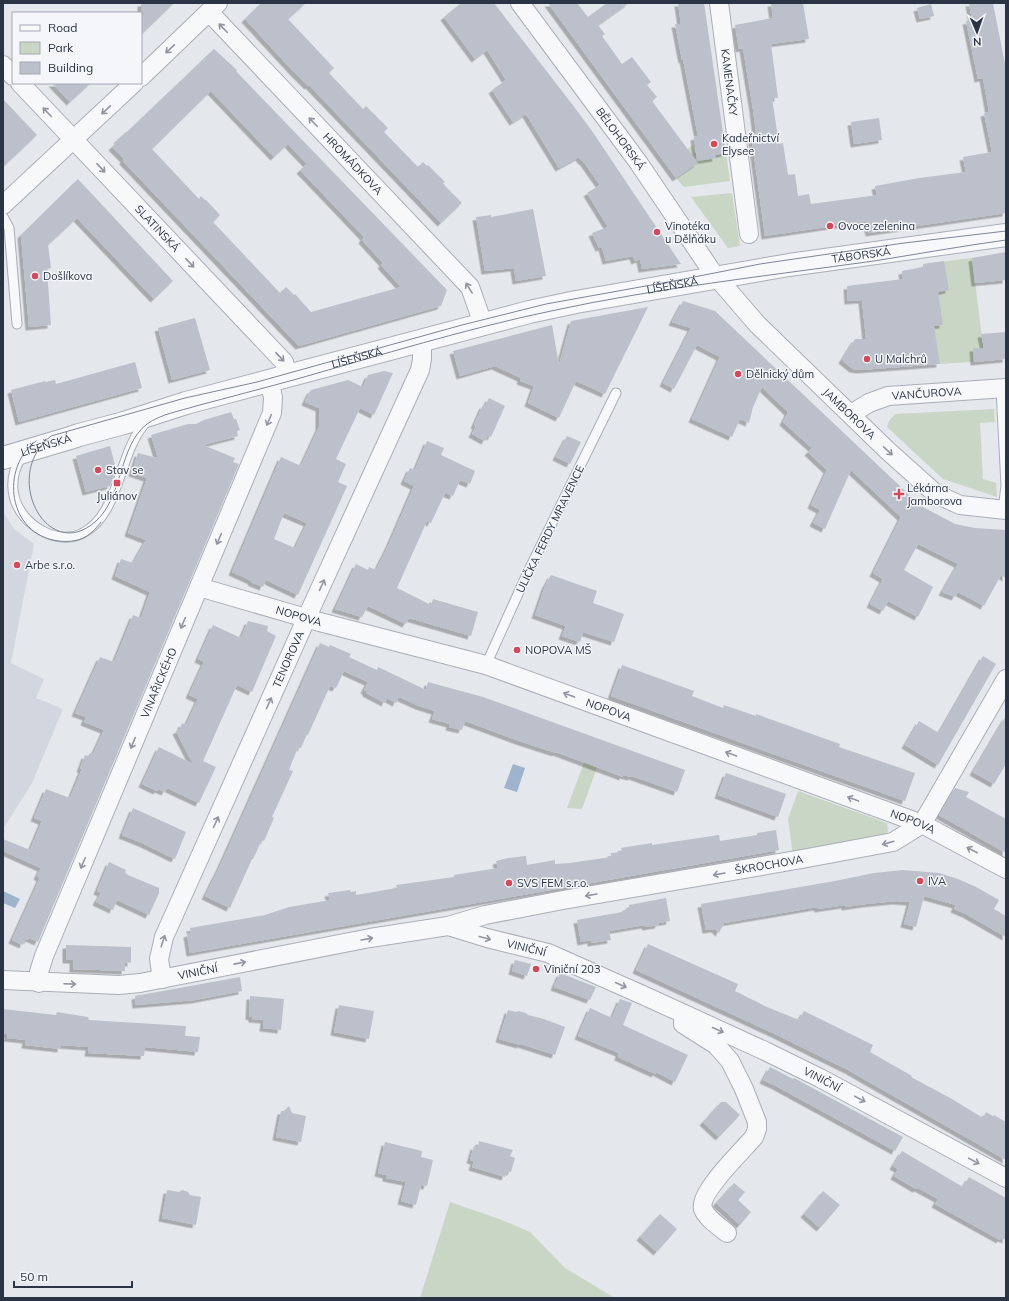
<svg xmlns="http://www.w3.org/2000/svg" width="1009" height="1301" font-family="Mulish,sans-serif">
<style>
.built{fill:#d2d6de}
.green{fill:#c9d6c5}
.water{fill:#9fb4cc}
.building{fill:#bbc0ca;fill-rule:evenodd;filter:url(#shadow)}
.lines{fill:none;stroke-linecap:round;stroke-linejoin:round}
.service-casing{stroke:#a9aeb7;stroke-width:11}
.minor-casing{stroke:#a9aeb7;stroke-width:20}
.tertiary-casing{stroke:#a9aeb7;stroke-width:24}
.service{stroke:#f7f8fa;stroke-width:9}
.minor{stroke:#f7f8fa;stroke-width:18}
.tertiary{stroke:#f7f8fa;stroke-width:22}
.tram{stroke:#7d8696;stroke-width:1}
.oneway{stroke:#9196a0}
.poi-dot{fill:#d1495b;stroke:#f4f6f9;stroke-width:1.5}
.labels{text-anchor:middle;stroke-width:3;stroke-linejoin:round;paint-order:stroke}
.street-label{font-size:11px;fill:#2b3445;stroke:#f4f6f9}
.poi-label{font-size:11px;fill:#2b3445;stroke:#f4f6f9;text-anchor:start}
</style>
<defs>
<filter id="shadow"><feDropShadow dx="-3.5" dy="3.5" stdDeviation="0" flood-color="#0004"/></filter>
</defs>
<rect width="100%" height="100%" fill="#e4e7ec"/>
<path class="built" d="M3 512 14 529 34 544 11 663 44 679 36 698 63 709 32 783 3 829Z"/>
<g class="green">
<path d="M692 146 695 153 707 151 715 158V155L726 153 730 181 684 187 676 178 692 167 686 150Z"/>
<path d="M732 193 740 246 728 248 691 197Z"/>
<path d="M972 258 985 361 940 364 923 264Z"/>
<path d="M994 409 995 422 980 423 983 479 996 483 997 497 943 479 887 427 889 421 895 414Z"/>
<path d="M585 760 598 765 582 809 567 808Z"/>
<path d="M798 791 887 823 888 830 886 837 793 855 788 819Z"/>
<path d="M450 1202 502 1220 530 1232 565 1268 615 1298H420Z"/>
</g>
<g class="water">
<path d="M513 764 525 768 517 792 504 788Z"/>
<path d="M3 891 20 899 15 908 3 903Z"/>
</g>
<g class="building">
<path d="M141 3H174L141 35Z"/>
<path d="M261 3H306L288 19 334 68 329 73 363 109 366 106 388 128 384 132 418 167 423 162 427 166 428 165 445 182 443 183 446 187 462 203 441 223 309 85 308 86 293 71 245 19Z"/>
<path d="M461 3H494L572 104 592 131 681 264 642 269 640 259 635 261 633 256 606 261 602 247 599 248 592 233 608 227 587 193 600 185 583 161H582L579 157 559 168 526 114 513 122 492 90 506 80 487 50 475 59 444 17Z"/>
<path d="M548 3H577L588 17 607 3H629L598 25 605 34 602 36 622 64 632 57 651 82 647 85 657 97 652 101 698 163 676 178Z"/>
<path d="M678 3H704L726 153 715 155 716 158 697 161 694 137 698 136 683 59 682 60 675 24H681Z"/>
<path d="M771 3H803L809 39 771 44 778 98H772L779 144 783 143 788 175 795 174 798 196 809 194 811 204 877 195 875 186 919 178 966 172 963 157 992 152 984 113 989 112 983 78 978 79 966 21 972 20 969 3H993L1006 69V213L869 233 867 221 765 236 751 133H756L753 109 743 48 739 49 735 25 773 18Z"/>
<path d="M931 4 934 16 920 19 917 8Z"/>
<path d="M214 49 237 70 236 71 255 91 447 290 441 306 299 346 123 161 124 159 112 147 118 141 117 140 126 132H127ZM211 91 274 157 288 144 307 164 300 170 364 237 362 240 383 263 381 265 401 287 311 312 295 294 294 295 286 287 280 293 213 222 220 215 206 200H205L201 196 199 199 152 149Z"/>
<path d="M52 83H91L70 102Z"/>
<path d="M3 99 37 135 3 167Z"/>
<path d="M879 118 882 140 854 144 851 122Z"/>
<path d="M78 179 173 281 154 299 77 218 48 245 51 268 47 269 51 325 29 327 21 235Z"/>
<path d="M533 209 546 276 516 281 514 268 485 271 476 217 491 215V217Z"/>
<path d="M1006 252V280L975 283 972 258Z"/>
<path d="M944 261 949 290 938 292 943 325 934 326 940 364 860 370 853 369 842 360 855 339H866L862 300 848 301 847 286 903 279 902 271 923 267V264Z"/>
<path d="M683 301 715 311 921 506 955 524 975 528 1006 530V578L1001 575 984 606 958 592 955 597 942 592 958 564 918 544 904 570 933 587 918 617 888 601 883 611 870 604 883 579 873 573 901 517 851 470 825 529 813 523 820 510 811 505 827 470 808 452 812 448 783 422 788 412 762 387 753 407 749 423 740 419 732 437 692 419 720 357 697 345 674 389 663 383 691 328 672 322Z"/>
<path d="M648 307 605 394 576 381 559 418 528 403 534 386 520 381 521 378 495 366 460 376 453 351 552 325 559 365 571 321Z"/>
<path d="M195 318 210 370 172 380 158 328Z"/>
<path d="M1006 332V359L974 362 973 348H984L981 334Z"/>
<path d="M135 362 142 388 19 422 11 390 45 381V382L55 380 56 384Z"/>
<path d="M384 371 393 373 374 415 360 408 336 459 346 464 338 482 347 486 298 595 266 580 263 587 251 582 252 581 232 572 281 457 301 466 319 427V408L305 402 309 393 311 390 348 380 363 387 368 375ZM284 513 307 523 295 548 274 539Z"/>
<path d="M489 398 505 406 491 437 488 435 485 441 472 434 476 426 474 425 483 405 485 406Z"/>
<path d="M231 412 234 419H236L240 430 237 431 238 436 203 445 235 458 233 462 239 464 38 942 29 938 28 940 25 939 23 945 12 940 40 878 37 876 41 868 3 851V839L30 850 42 821 34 818 46 789 70 798 82 769H80L85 755 88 756 90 753 93 754 104 730 84 722 86 717 75 713 100 657 114 662 133 615 141 618 150 592 115 576 121 559 133 563 146 540 128 533 147 478 132 473 138 453 158 458 151 435 188 424H196L204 420Z"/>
<path d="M567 436 581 442 570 464 556 457Z"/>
<path d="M427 441 444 448 441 455 475 471 470 484 460 480 453 496 445 493 431 523 427 521 397 588 431 605 433 599 478 612 471 636 409 618 406 624 368 606 362 617 335 609 356 564 368 570 369 567 376 570 389 544 414 486 404 481 410 468 415 470Z"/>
<path d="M110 446 116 469 110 486 86 492 76 456Z"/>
<path d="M551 575 597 591 593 603 624 614 614 642 583 632 580 642 562 636 566 626 535 615 545 586Z"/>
<path d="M248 621 268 626 267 631 276 636 252 692 237 685 203 761 216 767 199 803 167 788 165 792 158 789 157 791 142 784 159 747 193 764 176 731 180 729 182 723 186 725 198 699 189 695 204 662 198 659 213 625 241 638Z"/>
<path d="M320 643 329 647 330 645 351 654 349 657 377 670 378 667 426 690 428 682 483 697 685 770 677 792 632 776 631 777 623 775V777L556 752V753L519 741 465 721 462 730 449 727 450 724 432 719 435 711 419 706 399 697 396 703 387 698 385 703 366 693V691L364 690 368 682 344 671 336 688 330 686 308 735 307 734 301 748 298 747 289 770 293 771 272 817 274 818 264 841 262 840 253 859H252L230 908 205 896 220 866Z"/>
<path d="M983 656 996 664 938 765 905 745 919 721 939 733Z"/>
<path d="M622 665 694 691 692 696 723 708 724 705 756 716V714L840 744 839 747 915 773 905 801 611 696Z"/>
<path d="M1006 716V764L994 784 973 772Z"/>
<path d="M726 773 786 794 778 817 718 795Z"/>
<path d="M955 788 969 792 966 797 1006 819V853L939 815Z"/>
<path d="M133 808 186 832 175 859 142 843 122 835Z"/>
<path d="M776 830 779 850 190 953 187 934 191 933 190 928 265 915 289 907 330 900 328 893 350 890 351 892 356 891V895L397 888 396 885 454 877V875L498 868 496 861 508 858 526 856 527 865 555 860V864L570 863 611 857V853L622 852 621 848 652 843V845L719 835 720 841 757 835V833Z"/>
<path d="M109 862 126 870 125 872 128 875 159 888V893L149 915 117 900 113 910 96 902 101 893 97 891Z"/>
<path d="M903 870 939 873 958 879 976 887 999 900 994 909 1006 916V937L966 914 954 909 956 905 924 896 916 927 904 924 910 902 896 901 866 904 845 907V905L818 909 817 907 724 923 719 933 715 929 706 930 701 904 835 881 874 873Z"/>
<path d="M666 898 670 921 658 923 659 925 652 926 646 927 645 925 609 931 611 940 591 943V940L581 942 577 920 622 912V911L629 909V905Z"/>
<path d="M648 944 738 984 735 991 767 1007 799 1020 804 1011 873 1045 870 1052 912 1076 911 1077 952 1099 983 1118 986 1112 993 1116 994 1115 1006 1122V1160L848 1070 773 1033 636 970Z"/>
<path d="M66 945 131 947V963L125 962V971L73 969V960H66Z"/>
<path d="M515 960 531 964 527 976 512 971Z"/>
<path d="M560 973 596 987 590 1000 554 987Z"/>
<path d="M240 977 242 991 195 1000 136 1005 135 996Z"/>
<path d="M250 996 284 999 281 1030 263 1028 264 1020 252 1019V1017L249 1016Z"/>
<path d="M620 999 632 1003 623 1025 688 1055 675 1082 656 1072 655 1074 618 1057 619 1053 578 1036 590 1008 612 1018Z"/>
<path d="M339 1005 374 1011 369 1039 334 1032Z"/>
<path d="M3 1009 56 1015 57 1012 88 1017 89 1020 186 1026 185 1036 200 1037 198 1052 145 1047 144 1056 88 1053 89 1047 61 1045V1049L25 1045 26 1040 7 1038 8 1034H3Z"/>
<path d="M508 1010 516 1012 518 1011 526 1013 528 1015 544 1019 565 1027 555 1055 521 1044 520 1045 499 1039Z"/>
<path d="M770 1067 793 1079 794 1078 903 1137 895 1151 776 1086 763 1080Z"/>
<path d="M721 1102H726L740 1115 719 1137 703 1122Z"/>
<path d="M289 1106 292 1113 306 1116 301 1142 276 1137 281 1111H284Z"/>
<path d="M479 1141 513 1150 510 1156 515 1158 511 1172 507 1171 505 1177 472 1167 474 1161 470 1160 474 1146 478 1147Z"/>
<path d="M385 1142 422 1151 421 1157 433 1160 427 1186 421 1185 416 1205 401 1201 406 1182 386 1178V1175L378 1173Z"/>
<path d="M902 1151 963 1187 969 1177 1006 1198V1240L1001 1238 1000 1240 935 1204 938 1199 918 1188 916 1189 894 1176 898 1169 893 1166Z"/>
<path d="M734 1183 745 1192 738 1200 751 1212 740 1225 716 1203Z"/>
<path d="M167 1190 179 1192 182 1190 188 1192 190 1195 201 1197 196 1225 162 1218Z"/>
<path d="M823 1191 840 1205 820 1228 804 1214Z"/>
<path d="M660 1214 677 1229 657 1252 640 1237Z"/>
</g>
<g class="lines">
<defs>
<g id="service">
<path d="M3 217 9 228 17 324"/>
<path d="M1001 389 1006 486 1003 510"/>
<path d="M22 456C14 468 11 482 14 496 20 524 57 547 83 533 121 513 118 451 147 421"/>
<path d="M486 665 527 574 616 393"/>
</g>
<g id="minor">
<path id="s1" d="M520 3 638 162 713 273 757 324 887 450 936 494 960 505 1006 510"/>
<path id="s2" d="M719 3 749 234"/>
<path id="s3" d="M209 12 470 287 483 324"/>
<path d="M3 65 13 76"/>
<path d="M141 77 218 3"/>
<path id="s4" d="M20 83 284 362 288 377"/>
<path d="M3 205 134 83"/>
<path id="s5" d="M851 414 869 403 888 396 1006 388"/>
<path id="s6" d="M199 587 316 621 486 665 922 824 1006 869"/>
<path id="s7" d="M448 926 485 915 563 900 802 859 893 842 922 824 1006 679"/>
<path id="s8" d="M162 979 159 959 164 937 312 606 420 370 422 359V340"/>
<path id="s9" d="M3 980 119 985 140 983 370 938 448 926 487 938 548 953 647 997 765 1051 820 1078 1006 1178"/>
<path id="s10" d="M39 983V972L44 956 272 413 273 398 270 382"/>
<path d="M683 1022V1024L716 1045 730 1061 744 1089 757 1122V1129L754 1137C743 1150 698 1193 703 1209 707 1219 720 1227 727 1233"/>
</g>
<g id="tertiary">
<path id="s11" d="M3 458 70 438 79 435 124 423 186 403 529 312 576 302 789 265 1006 235"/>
</g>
</defs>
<use href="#service" class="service-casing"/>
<use href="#minor" class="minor-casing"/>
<use href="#tertiary" class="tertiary-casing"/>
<use href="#service" class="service"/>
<use href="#minor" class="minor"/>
<use href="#tertiary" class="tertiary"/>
<g class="tram">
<path d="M1006 231 904 243 760 264 679 280 546 304 462 325 257 382 185 398 51 436C0 476 48 565 96 521 123 497 119 445 147 424 161 414 180 411 196 406 230 397 264 388 297 379 381 355 465 329 551 311 657 288 766 276 874 261 918 254 962 246 1006 240"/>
<path d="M36 441C0 467 7 535 59 541 78 543 89 538 101 522"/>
</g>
</g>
<defs><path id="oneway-shaft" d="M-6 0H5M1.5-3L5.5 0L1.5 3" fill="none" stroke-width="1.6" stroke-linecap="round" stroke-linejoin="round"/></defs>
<g class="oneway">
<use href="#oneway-shaft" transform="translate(223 28) rotate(-134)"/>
<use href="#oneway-shaft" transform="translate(170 49) rotate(137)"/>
<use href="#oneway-shaft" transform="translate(106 110) rotate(137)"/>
<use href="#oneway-shaft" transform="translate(47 112) rotate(-134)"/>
<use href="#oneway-shaft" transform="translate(313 122) rotate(-134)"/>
<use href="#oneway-shaft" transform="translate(101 168) rotate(47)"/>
<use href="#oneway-shaft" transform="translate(190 263) rotate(47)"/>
<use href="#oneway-shaft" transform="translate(469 288) rotate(-122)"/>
<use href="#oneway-shaft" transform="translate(280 357) rotate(47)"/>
<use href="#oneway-shaft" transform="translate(269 420) rotate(113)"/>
<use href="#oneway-shaft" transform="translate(888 451) rotate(43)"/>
<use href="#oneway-shaft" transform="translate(219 539) rotate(113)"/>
<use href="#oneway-shaft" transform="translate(322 585) rotate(-65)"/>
<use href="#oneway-shaft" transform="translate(183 623) rotate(113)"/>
<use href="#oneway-shaft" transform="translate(569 695) rotate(-160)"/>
<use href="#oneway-shaft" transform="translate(269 703) rotate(-66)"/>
<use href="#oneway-shaft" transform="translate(133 743) rotate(113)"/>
<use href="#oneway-shaft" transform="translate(731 754) rotate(-160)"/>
<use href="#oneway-shaft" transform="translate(853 799) rotate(-160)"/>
<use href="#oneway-shaft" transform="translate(216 822) rotate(-66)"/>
<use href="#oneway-shaft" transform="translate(888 843) rotate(164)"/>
<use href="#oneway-shaft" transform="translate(972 850) rotate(-153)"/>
<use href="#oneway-shaft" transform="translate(83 863) rotate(113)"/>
<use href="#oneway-shaft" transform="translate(719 874) rotate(170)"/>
<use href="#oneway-shaft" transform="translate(591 895) rotate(170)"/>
<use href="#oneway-shaft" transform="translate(485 938) rotate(15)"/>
<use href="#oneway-shaft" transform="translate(367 939) rotate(-10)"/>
<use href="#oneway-shaft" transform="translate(163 941) rotate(-72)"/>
<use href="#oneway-shaft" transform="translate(240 963) rotate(-11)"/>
<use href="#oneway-shaft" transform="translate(70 984) rotate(2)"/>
<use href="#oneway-shaft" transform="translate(621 985) rotate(24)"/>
<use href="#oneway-shaft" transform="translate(718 1030) rotate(24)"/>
<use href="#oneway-shaft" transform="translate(860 1099) rotate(28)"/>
<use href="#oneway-shaft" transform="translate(974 1161) rotate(28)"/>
</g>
<g class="poi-dot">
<circle cx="714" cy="144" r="4"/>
<circle cx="830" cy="226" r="4"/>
<circle cx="657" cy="232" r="4"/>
<circle cx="35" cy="276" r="4"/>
<circle cx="867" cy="359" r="4"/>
<circle cx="738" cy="374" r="4"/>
<circle cx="98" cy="470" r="4"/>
<rect x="113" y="479" width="8" height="8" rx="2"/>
<path d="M897 488h4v4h4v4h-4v4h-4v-4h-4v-4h4z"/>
<circle cx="17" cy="565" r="4"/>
<circle cx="517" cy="650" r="4"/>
<circle cx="920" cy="881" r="4"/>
<circle cx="509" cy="883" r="4"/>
<circle cx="536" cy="969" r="4"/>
</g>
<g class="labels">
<g class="street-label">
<text dy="4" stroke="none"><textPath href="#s2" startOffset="80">KAMENAČKY</textPath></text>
<text dy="4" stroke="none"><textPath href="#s1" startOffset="169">BĚLOHORSKÁ</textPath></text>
<text dy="4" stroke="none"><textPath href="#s3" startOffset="209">HROMÁDKOVA</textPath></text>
<text dy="4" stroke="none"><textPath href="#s4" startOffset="200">SLATINSKÁ</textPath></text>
<text dy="4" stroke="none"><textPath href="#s11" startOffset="883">TÁBORSKÁ</textPath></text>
<text dy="4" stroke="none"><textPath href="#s11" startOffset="692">LÍŠEŇSKÁ</textPath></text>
<text dy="4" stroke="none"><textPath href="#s11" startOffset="368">LÍŠEŇSKÁ</textPath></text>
<text dy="4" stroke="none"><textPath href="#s5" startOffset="80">VANČUROVA</textPath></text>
<text dy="4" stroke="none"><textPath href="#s1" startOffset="528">JAMBOROVA</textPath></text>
<text dy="4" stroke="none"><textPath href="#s11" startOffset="45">LÍŠEŇSKÁ</textPath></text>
<text transform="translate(550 529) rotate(-64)" y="4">ULIČKA FERDY MRAVENCE</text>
<text dy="4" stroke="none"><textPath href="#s6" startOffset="104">NOPOVA</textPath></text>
<text dy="4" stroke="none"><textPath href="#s8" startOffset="347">TENOROVA</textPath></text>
<text dy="4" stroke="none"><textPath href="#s10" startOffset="324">VINAŘICKÉHO</textPath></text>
<text dy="4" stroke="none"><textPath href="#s6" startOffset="428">NOPOVA</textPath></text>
<text dy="4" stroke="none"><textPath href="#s6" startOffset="752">NOPOVA</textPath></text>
<text dy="4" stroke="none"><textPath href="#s7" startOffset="327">ŠKROCHOVA</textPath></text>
<text dy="4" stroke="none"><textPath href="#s9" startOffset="532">VINIČNÍ</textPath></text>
<text dy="4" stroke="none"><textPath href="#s9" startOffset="196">VINIČNÍ</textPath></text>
<text dy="4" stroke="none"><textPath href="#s9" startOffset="856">VINIČNÍ</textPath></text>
</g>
<g class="poi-label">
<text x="722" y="142">Kadeřnictví<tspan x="722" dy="13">Elysee</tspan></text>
<text x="665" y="230">Vinotéka<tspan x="665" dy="13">u Dělňáku</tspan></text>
<text x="838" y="230">Ovoce zelenina</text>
<text x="43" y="280">Došlíkova</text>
<text x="875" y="363">U Malchrů</text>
<text x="746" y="378">Dělnický dům</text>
<text x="106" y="474">Stav se</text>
<text x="907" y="492">Lékárna<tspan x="907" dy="13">Jamborova</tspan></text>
<text x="117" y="500" text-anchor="middle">Juliánov</text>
<text x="25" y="569">Arbe s.r.o.</text>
<text x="525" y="654">NOPOVA MŠ</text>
<text x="928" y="885">IVA</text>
<text x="517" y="887">SVS FEM s.r.o.</text>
<text x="544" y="973">Viniční 203</text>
</g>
</g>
<rect width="1009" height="1301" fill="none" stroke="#2b3445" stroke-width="8"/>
<rect x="12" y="12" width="130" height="72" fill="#f4f6f9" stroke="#a4a8b1"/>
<rect x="20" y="25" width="20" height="6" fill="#f7f8fa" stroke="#a4a8b1"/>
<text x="48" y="32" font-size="12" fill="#2b3445">Road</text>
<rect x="20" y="42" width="20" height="12" fill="#c9d6c5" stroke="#a4a8b1"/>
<text x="48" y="52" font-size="12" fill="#2b3445">Park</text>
<rect x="20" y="62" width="20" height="12" fill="#bbc0ca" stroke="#a4a8b1"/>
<text x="48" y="72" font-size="12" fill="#2b3445">Building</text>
<g transform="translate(977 32) rotate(178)" stroke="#f4f6f9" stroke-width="3" paint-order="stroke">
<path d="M0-3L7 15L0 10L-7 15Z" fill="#2b3445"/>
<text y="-6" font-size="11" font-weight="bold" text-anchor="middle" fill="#2b3445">N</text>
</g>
<path d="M14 1281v6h118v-6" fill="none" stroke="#2b3445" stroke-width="2"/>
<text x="20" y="1281" font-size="12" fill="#2b3445" stroke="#f4f6f9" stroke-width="3" paint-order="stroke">50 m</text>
</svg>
